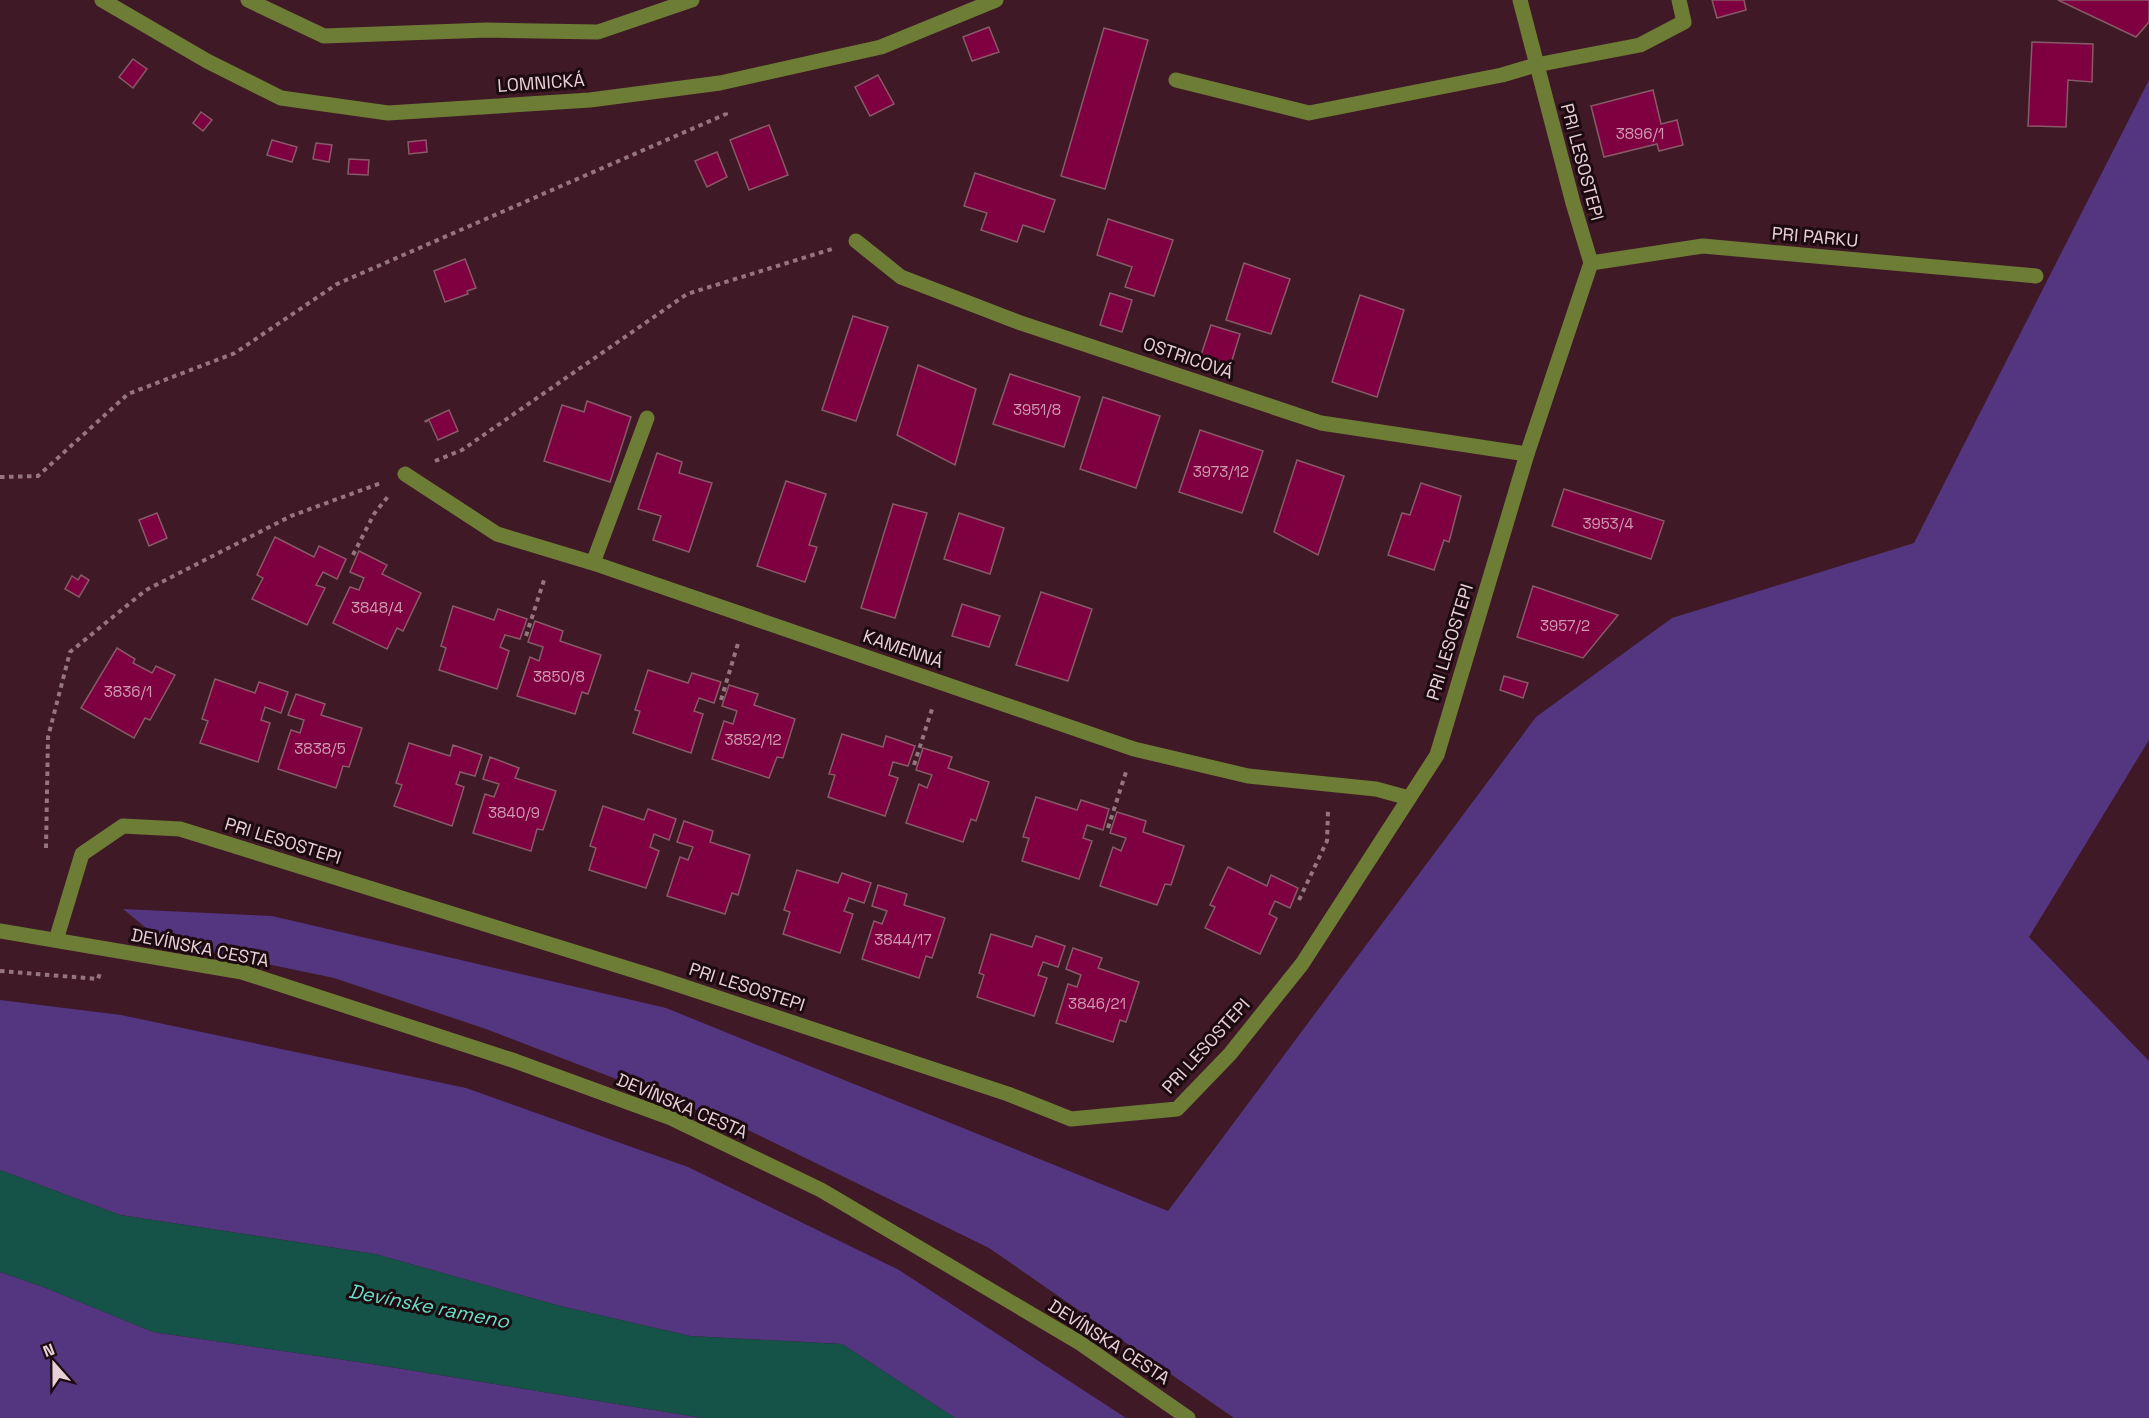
<svg xmlns="http://www.w3.org/2000/svg" width="2149" height="1418" font-family="'Space Grotesk',sans-serif">
<style>
.green{fill:#543580}
.water{fill:#155248}
.building{fill:#7f0040;stroke:#865a67;stroke-width:1.5}
.lines{fill:none;stroke-linecap:round;stroke-linejoin:round}
.path{stroke:#95757f;stroke-width:4;stroke-dasharray:4.5 4.5;stroke-linecap:butt}
.minor{stroke:#6e7d36;stroke-width:15}
.labels{text-anchor:middle;stroke-width:6;stroke-linejoin:round;paint-order:stroke}
.number-label{font-size:15px;fill:#ce9bb0}
.street-label{font-size:18px;fill:#e9cfd6;stroke:#1b0a10}
.water-label{font-size:20px;font-style:italic;fill:#66ddc8;stroke:#1b0a10}
</style>
<rect width="100%" height="100%" fill="#3f1926"/>
<g class="green">
<path d="M2149 80V740L2029 937 2149 1061V1418H1234L989 1248 744 1128 486 1029 334 978 163 942 123 909 272 916 666 1008 1168 1211 1536 717 1672 618 1914 543Z"/>
<path d="M0 1000 121 1015 466 1088 688 1167 899 1270 1126 1418H955L842 1344 690 1336 560 1306 375 1254 120 1215 0 1170Z"/>
<path d="M0 1272 46 1288 153 1332 372 1364 703 1418H0Z"/>
</g>
<path class="water" d="M0 1170 120 1215 375 1254 560 1306 690 1336 842 1344 955 1418H703L372 1364 153 1332 46 1288 0 1272Z"/>
<g class="building">
<path d="M1712 0H1744L1746 10 1717 18Z"/>
<path d="M2058 0H2149V22L2136 37Z"/>
<path d="M989 27 999 52 972 61 963 37Z"/>
<path d="M1104 28 1148 40 1105 189 1061 176Z"/>
<path d="M2032 42 2093 44 2092 82 2068 80 2066 127 2028 126Z"/>
<path d="M133 59 147 69 133 88 119 77Z"/>
<path d="M878 75 894 104 870 116 855 87Z"/>
<path d="M1653 90 1661 124 1677 120 1683 145 1659 151 1657 144 1604 157 1591 106Z"/>
<path d="M201 112 212 120 203 131 193 123Z"/>
<path d="M769 125 788 175 749 190 730 140Z"/>
<path d="M272 140 297 147 292 162 267 155Z"/>
<path d="M426 140 427 152 409 154 408 142Z"/>
<path d="M316 143 332 145 329 162 313 159Z"/>
<path d="M717 152 727 177 707 187 695 161Z"/>
<path d="M349 159 369 160 368 175 348 174Z"/>
<path d="M975 173 1055 200 1044 232 1023 225 1017 242 981 230 987 213 964 206Z"/>
<path d="M1108 219 1173 240 1154 296 1125 287 1132 267 1097 255Z"/>
<path d="M465 259 476 288 467 291 468 294 445 302 434 271Z"/>
<path d="M1244 263 1290 279 1271 334 1226 320Z"/>
<path d="M1110 293 1132 300 1122 332 1100 325Z"/>
<path d="M1360 295 1404 310 1377 397 1332 382Z"/>
<path d="M853 316 888 327 856 421 822 410Z"/>
<path d="M1211 325 1240 334 1230 367 1200 358Z"/>
<path d="M918 365 976 389 955 465 897 435Z"/>
<path d="M1010 374 1080 397 1064 447 993 424Z"/>
<path d="M1103 397 1160 416 1136 488 1080 469Z"/>
<path d="M587 401 631 417 610 482 544 461 562 405 584 412Z"/>
<path d="M449 410 458 431 438 440 429 420 426 422 425 421Z"/>
<path d="M1200 430 1263 451 1242 513 1179 492Z"/>
<path d="M657 453 682 462 679 473 712 483 689 552 653 540 661 516 638 509Z"/>
<path d="M1297 460 1344 476 1318 555 1274 532Z"/>
<path d="M786 481 826 494 809 545 817 547 805 582 757 566Z"/>
<path d="M1421 483 1461 496 1449 542 1444 540 1434 570 1388 555 1402 513 1410 515Z"/>
<path d="M1564 489 1664 521 1651 559 1552 526Z"/>
<path d="M893 504 927 513 895 618 861 608Z"/>
<path d="M157 513 167 538 149 546 139 520Z"/>
<path d="M959 513 1004 528 990 574 944 559Z"/>
<path d="M275 537 314 557 319 546 346 559 337 579 323 572 316 585 325 588 307 625 252 599 263 578 257 575Z"/>
<path d="M359 551 387 565 382 574 421 593 403 631 397 628 387 649 333 623 350 587 359 590 364 578 350 572Z"/>
<path d="M81 575 89 580 79 597 65 589 72 576 78 580Z"/>
<path d="M1533 586 1618 615 1583 658 1517 637Z"/>
<path d="M1041 592 1092 609 1068 681 1016 665Z"/>
<path d="M962 604 1000 616 989 647 952 636Z"/>
<path d="M453 606 494 620 498 609 527 619 520 639 505 635 500 647 509 651 497 689 439 670 446 648 441 646Z"/>
<path d="M535 621 563 631 560 641 601 655 588 694 582 692 575 714 517 696 530 657 539 661 543 647 528 642Z"/>
<path d="M117 648 135 659 133 663 152 673 156 666 175 675 150 720 145 718 134 738 81 708Z"/>
<path d="M648 670 688 683 692 673 721 682 714 703 699 698 694 711 703 714 691 753 633 733 640 711 635 710Z"/>
<path d="M1504 676 1528 683 1523 698 1500 690Z"/>
<path d="M215 679 255 693 259 682 288 692 281 713 265 707 261 720 270 723 258 762 200 743 208 721 202 719Z"/>
<path d="M729 685 758 694 754 705 795 719 783 758 777 757 769 778 712 759 724 721 733 724 737 711 722 706Z"/>
<path d="M296 694 325 704 321 715 362 728 349 767 343 766 336 788 278 769 291 730 300 733 304 720 288 715Z"/>
<path d="M842 734 883 747 886 736 915 746 908 766 893 762 889 775 898 778 885 816 828 797 835 775 829 774Z"/>
<path d="M409 743 450 756 453 745 482 755 475 776 460 772 456 784 464 787 452 826 394 806 402 785 396 783Z"/>
<path d="M923 748 952 757 948 768 989 782 976 821 971 819 963 842 906 823 919 784 927 788 932 775 916 770Z"/>
<path d="M490 757 519 768 515 778 556 791 543 830 537 829 531 851 473 833 485 794 494 797 499 784 483 779Z"/>
<path d="M1036 797 1077 810 1081 800 1109 809 1103 830 1087 825 1083 838 1092 841 1079 879 1022 861 1029 838 1023 837Z"/>
<path d="M603 806 644 820 648 809 676 819 669 840 654 834 650 847 659 851 646 888 589 870 596 848 590 846Z"/>
<path d="M1117 812 1146 821 1143 832 1184 846 1171 885 1165 884 1157 905 1100 886 1113 847 1121 851 1126 838 1110 833Z"/>
<path d="M684 821 713 831 710 842 750 855 738 895 732 893 725 914 667 896 680 857 688 860 693 847 677 842Z"/>
<path d="M1228 867 1267 886 1271 875 1298 888 1290 908 1275 901 1269 914 1277 918 1260 954 1205 928 1215 907 1210 905Z"/>
<path d="M797 870 838 883 842 873 871 883 864 903 849 898 844 911 853 914 840 953 783 934 790 912 784 910Z"/>
<path d="M878 885 907 894 904 905 945 918 932 958 926 956 919 978 862 959 874 921 882 924 887 911 872 906Z"/>
<path d="M991 934 1032 947 1036 936 1065 946 1058 967 1043 962 1038 975 1047 978 1034 1016 977 997 984 975 979 973Z"/>
<path d="M1073 948 1102 958 1098 968 1139 982 1126 1022 1120 1020 1113 1042 1056 1023 1068 984 1077 987 1081 975 1066 969Z"/>
</g>
<g class="lines">
<g class="path">
<path d="M435 461 462 450 687 294 832 249"/>
<path d="M0 477 38 476 128 394 235 353 337 284 726 114 725 109"/>
<path d="M353 555 374 514 390 494"/>
<path d="M526 636 545 577"/>
<path d="M721 700 739 640"/>
<path d="M914 765 933 706"/>
<path d="M1108 828 1126 772"/>
<path d="M46 848 48 737 70 652 146 590 291 516 381 483"/>
<path d="M1299 900 1327 841 1328 811"/>
<path d="M0 971 98 979 100 973"/>
</g>
<g class="minor">
<path d="M102 0 207 61 281 98 388 113 590 100 720 83 881 47 996 0"/>
<path d="M248 0 324 36 487 30 598 32 692 0"/>
<path d="M1176 80 1309 113 1502 75 1536 65 1640 45 1684 22 1679 0"/>
<path d="M856 241 901 277 1018 322 1321 423 1527 454"/>
<path d="M1591 263 1703 246 2036 276"/>
<path d="M405 474 497 534 593 563 1134 749 1248 776 1376 789 1409 798"/>
<path d="M593 563 647 418"/>
<path d="M0 931 242 972 515 1061 671 1118 821 1190 1080 1343 1188 1418"/>
<path d="M56 940 82 854 123 826 180 829 658 978 1008 1094 1071 1119 1177 1109 1230 1054 1302 964 1437 755 1527 454 1591 263 1573 203 1520 0"/>
</g>
</g>
<g class="labels">
<g class="number-label">
<text x="1640" y="139">3896/1</text>
<text x="1037" y="415">3951/8</text>
<text x="1221" y="477">3973/12</text>
<text x="1608" y="529">3953/4</text>
<text x="377" y="613">3848/4</text>
<text x="1565" y="631">3957/2</text>
<text x="559" y="682">3850/8</text>
<text x="128" y="697">3836/1</text>
<text x="753" y="745">3852/12</text>
<text x="320" y="754">3838/5</text>
<text x="514" y="818">3840/9</text>
<text x="903" y="945">3844/17</text>
<text x="1097" y="1009">3846/21</text>
</g>
<g class="street-label">
<text transform="translate(541 83) rotate(-4)" y="6">LOMNICKÁ</text>
<text transform="translate(1582 162) rotate(75)" y="6">PRI LESOSTEPI</text>
<text transform="translate(1815 237) rotate(5)" y="6">PRI PARKU</text>
<text transform="translate(1188 358) rotate(19)" y="6">OSTRICOVÁ</text>
<text transform="translate(1450 642) rotate(-73)" y="6">PRI LESOSTEPI</text>
<text transform="translate(903 649) rotate(19)" y="6">KAMENNÁ</text>
<text transform="translate(283 841) rotate(17)" y="6">PRI LESOSTEPI</text>
<text transform="translate(200 948) rotate(11)" y="6">DEVÍNSKA CESTA</text>
<text transform="translate(747 987) rotate(18)" y="6">PRI LESOSTEPI</text>
<text transform="translate(1206 1046) rotate(-48)" y="6">PRI LESOSTEPI</text>
<text transform="translate(682 1106) rotate(23)" y="6">DEVÍNSKA CESTA</text>
<text transform="translate(1109 1342) rotate(33)" y="6">DEVÍNSKA CESTA</text>
</g>
<g class="water-label">
<text transform="translate(429 1306) rotate(11)" y="7">Devínske rameno</text>
</g>
</g>
<g transform="translate(54 1364) rotate(339)" stroke="#1b0a10" stroke-width="4.5" paint-order="stroke">
<path d="M0-4.5L10 22L0 15L-10 22Z" fill="#e9cfd6"/>
<text y="-9" font-size="16" font-weight="bold" text-anchor="middle" fill="#e9cfd6">N</text>
</g>
</svg>
